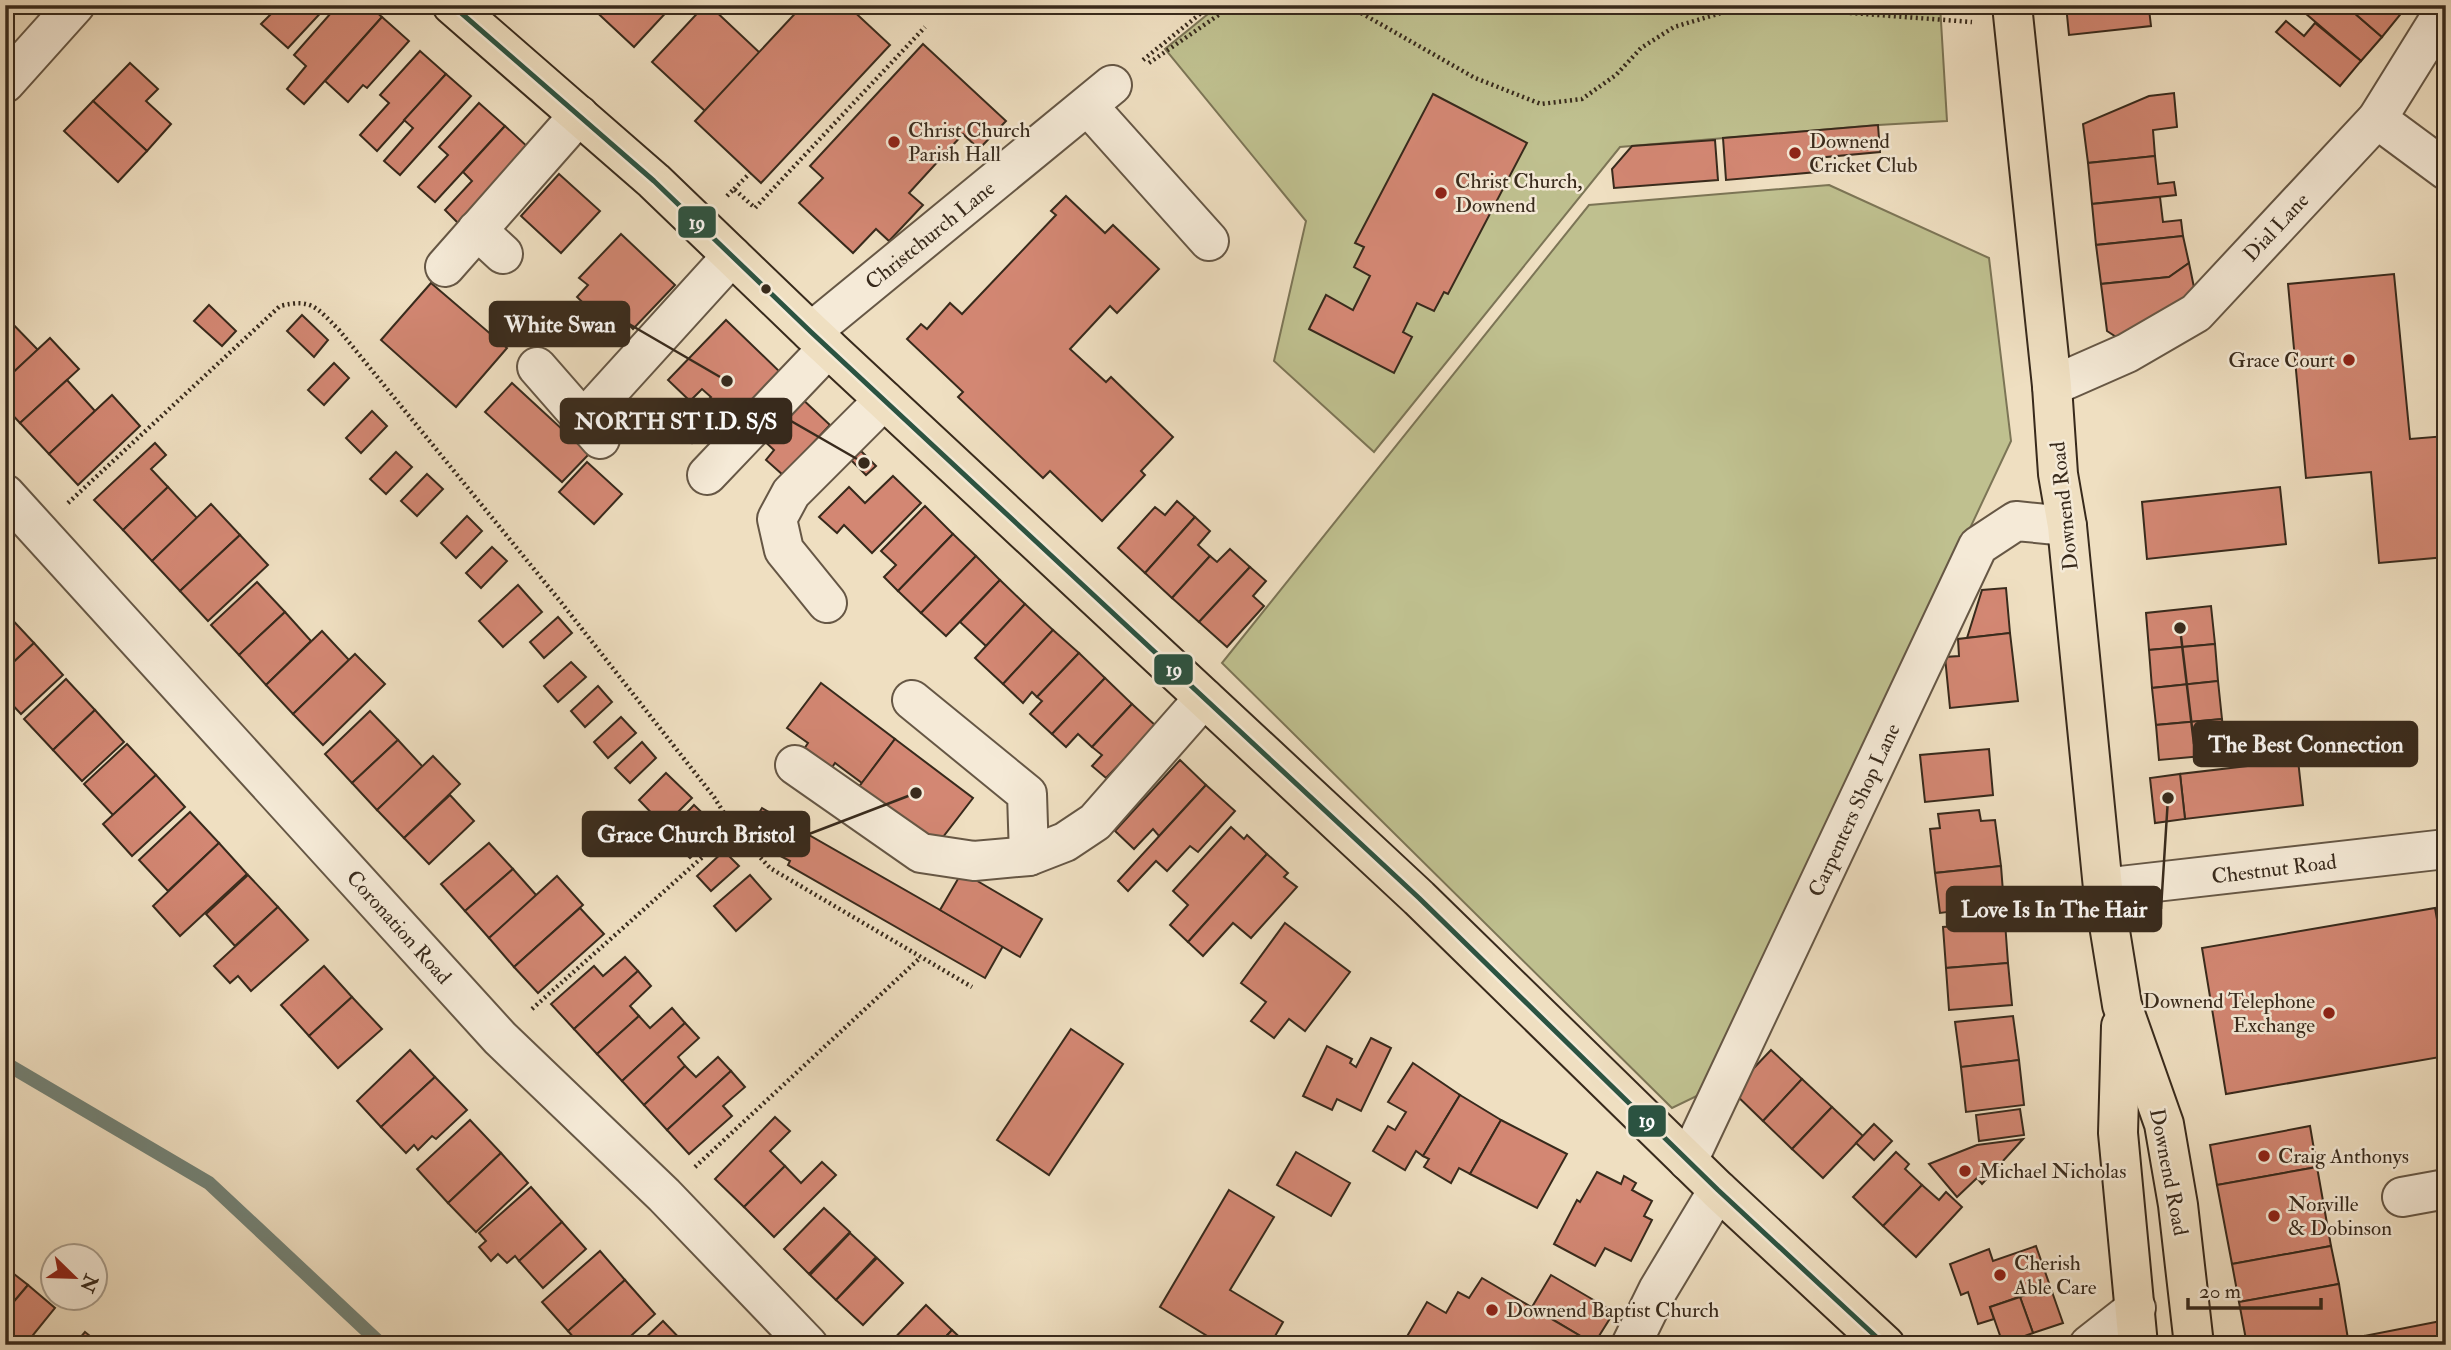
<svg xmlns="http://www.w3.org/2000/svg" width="2451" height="1350" font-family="'IM FELL Double Pica',serif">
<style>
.green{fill:#bfc08f;stroke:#7c7556;stroke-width:2}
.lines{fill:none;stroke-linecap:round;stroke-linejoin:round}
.stream{stroke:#738276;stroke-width:14}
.building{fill:#d38773;stroke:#382a1c;stroke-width:2}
.minor-casing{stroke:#665745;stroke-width:42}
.major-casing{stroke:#382a1c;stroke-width:42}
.path{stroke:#382a1c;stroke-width:4.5;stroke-dasharray:2 3.5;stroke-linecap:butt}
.minor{stroke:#f5ead7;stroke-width:38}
.major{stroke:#efdfc1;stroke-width:38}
.bus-1-casing{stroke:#f5ead7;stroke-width:10}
.bus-1{stroke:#2b5341;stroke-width:5}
.poi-dot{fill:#8f2418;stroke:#f5ead7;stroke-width:2.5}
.bus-dot{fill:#382a1c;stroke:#f5ead7;stroke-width:2.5}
.labels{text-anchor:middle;stroke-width:5;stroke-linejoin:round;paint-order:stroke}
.poi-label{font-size:21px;fill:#382a1c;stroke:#f5ead7;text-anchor:start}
.street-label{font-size:21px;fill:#382a1c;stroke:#f5ead7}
.leader{fill:none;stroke:#382a1c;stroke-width:2.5}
.callout-dot{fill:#382a1c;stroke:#f5ead7;stroke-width:2.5}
.callout{fill:#382a1c;stroke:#382a1c;stroke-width:2.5}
.callout-label{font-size:23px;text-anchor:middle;font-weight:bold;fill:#fff}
.line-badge{stroke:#f5ead7;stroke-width:2.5}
.badge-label{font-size:19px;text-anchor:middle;font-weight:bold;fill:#fff}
</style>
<rect width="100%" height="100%" fill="#efdfc1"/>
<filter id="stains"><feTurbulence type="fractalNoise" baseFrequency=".00286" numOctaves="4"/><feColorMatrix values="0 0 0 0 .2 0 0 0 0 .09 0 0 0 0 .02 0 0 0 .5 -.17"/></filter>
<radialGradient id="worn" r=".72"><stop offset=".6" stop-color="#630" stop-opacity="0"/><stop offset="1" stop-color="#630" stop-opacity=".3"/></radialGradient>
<g class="green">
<path d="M1219 5H1940L1947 121 1878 125 1620 147 1374 452 1274 361 1306 221 1165 49Z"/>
<path d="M1829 185 1989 258 2011 441 1705 1092 1672 1108 1222 663 1589 205Z"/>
</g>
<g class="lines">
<path class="stream" d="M5 1066H10L209 1183 382 1345"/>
</g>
<g class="building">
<path d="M280 5H328L288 48 261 24Z"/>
<path d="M338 5H368L382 17 304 104 287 89 306 66 294 55Z"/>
<path d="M589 5H673L634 47Z"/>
<path d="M705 5H709L760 53 705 111 652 62Z"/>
<path d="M803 5H847L890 45 761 183 695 121Z"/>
<path d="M2066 5H2181V6L2149 9 2151 26 2069 35Z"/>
<path d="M2299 5H2325L2328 8 2330 5H2345L2382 37 2361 61 2298 7Z"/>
<path d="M2345 5H2398L2404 10 2382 37Z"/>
<path d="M382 17 409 41 367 88 363 85 348 102 325 81Z"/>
<path d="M2286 21 2304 36 2315 23 2361 61 2340 86 2276 32Z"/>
<path d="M923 44 1006 121 979 149 963 134 909 193 923 205 889 241 876 229 853 253 799 203 823 178 810 166Z"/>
<path d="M420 51 446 74 377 151 360 135 389 103 380 95Z"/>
<path d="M130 63 158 89 146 101 171 124 147 151 93 101Z"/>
<path d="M446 74 471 96 400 175 384 161 413 128 404 120Z"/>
<path d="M2174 93 2177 127 2153 130 2155 156 2088 163 2083 124 2149 96Z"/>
<path d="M1433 94 1527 143 1448 294 1444 292 1434 311 1417 303 1403 332 1412 337 1394 373 1309 329 1326 295 1353 310 1370 276 1354 267 1364 247 1355 243Z"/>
<path d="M93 101 147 151 118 182 64 131Z"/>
<path d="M479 103 505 126 435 202 418 187 448 155 439 147Z"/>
<path d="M1878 125 1880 152 1816 158 1817 172 1726 180 1723 138Z"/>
<path d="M505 126 530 149 460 225 445 210 472 181 463 172Z"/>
<path d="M1715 140 1718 180 1614 188 1612 169 1632 146Z"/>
<path d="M2155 156 2158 184 2174 182 2176 195 2092 204 2088 163Z"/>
<path d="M559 174 600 211 561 253 521 216Z"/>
<path d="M1066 196 1105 233 1113 225 1159 269 1117 313 1110 306 1070 349 1106 382 1111 377 1173 437 1141 471 1145 475 1102 521 1050 471 1043 478 958 397 963 392 907 339 921 324 927 329 950 303 962 314 1056 215 1051 211Z"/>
<path d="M2160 197 2163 222 2181 220 2183 236 2096 245 2092 204Z"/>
<path d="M621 234 675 285 633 329 628 324 618 336 577 297 588 285 579 278Z"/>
<path d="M2183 236 2189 263 2169 277 2101 284 2096 245Z"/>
<path d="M2189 263 2197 302 2127 344 2107 331 2101 284 2169 277Z"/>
<path d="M2394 274 2410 439 2446 436V557L2379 563 2371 472 2306 478 2288 284Z"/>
<path d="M431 283 507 348 456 407 381 340Z"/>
<path d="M209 305 236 331 222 346 194 321Z"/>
<path d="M302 315 328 340 314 357 287 331Z"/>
<path d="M5 316 38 350 5 380Z"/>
<path d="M726 320 782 374 728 437 713 421 692 443 679 430 711 397 702 389 690 401 668 380Z"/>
<path d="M50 338 79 369 20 423 5 407V380Z"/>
<path d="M334 363 349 378 324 405 308 390Z"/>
<path d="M67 380 95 411 49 454 20 423Z"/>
<path d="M512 383 589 454 562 482 485 412Z"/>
<path d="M112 395 140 426 78 485 49 454Z"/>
<path d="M798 395 830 425 783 475 766 460 774 450 760 437Z"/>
<path d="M372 411 387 426 361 453 346 438Z"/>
<path d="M155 443 166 455 151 469 168 487 123 530 94 500Z"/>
<path d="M861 451 876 466 866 475 851 460Z"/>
<path d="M396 452 412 467 386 494 370 479Z"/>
<path d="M587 462 622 494 594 524 559 492Z"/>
<path d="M427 474 443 489 417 516 401 501Z"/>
<path d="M893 476 921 503 872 553 844 525 837 533 819 517 849 487 865 503Z"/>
<path d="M168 487 197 518 152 561 123 530Z"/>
<path d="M2280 487 2286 544 2147 559 2142 502Z"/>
<path d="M1177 501 1195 517 1145 573 1118 548 1155 507 1165 515Z"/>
<path d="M211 504 240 535 180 591 152 561Z"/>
<path d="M925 506 953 534 898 591 884 577 896 565 881 551Z"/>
<path d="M467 516 482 531 456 558 441 543Z"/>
<path d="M1195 517 1210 531 1198 545 1210 556 1172 598 1145 573Z"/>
<path d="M953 534 976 556 921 613 898 591Z"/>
<path d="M240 535 268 565 208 621 180 591Z"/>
<path d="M492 547 507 561 481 588 466 573Z"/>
<path d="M1230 549 1250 567 1199 622 1172 598 1210 556 1217 562Z"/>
<path d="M976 556 1000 580 946 636 921 613Z"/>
<path d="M1250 567 1266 581 1253 596 1264 606 1227 647 1199 622Z"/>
<path d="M1000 580 1025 604 986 646 960 622Z"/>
<path d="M257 582 285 612 239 655 211 625Z"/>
<path d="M518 585 542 612 503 647 479 621Z"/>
<path d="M2006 588 2010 633 1967 638 1982 590Z"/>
<path d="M1025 604 1053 630 1003 684 975 658Z"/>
<path d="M2211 606 2215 644 2149 650 2146 613Z"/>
<path d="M5 612 34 643 5 670Z"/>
<path d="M285 612 311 641 266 685 239 655Z"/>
<path d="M558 617 572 633 544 658 530 642Z"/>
<path d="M1053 630 1079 653 1037 697 1032 692 1023 703 1003 684Z"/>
<path d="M322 631 349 660 293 714 266 685Z"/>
<path d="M2010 633 2018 701 1950 708 1945 657 1959 656 1958 639Z"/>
<path d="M34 643 63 675 21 714 5 697V670Z"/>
<path d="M2215 644 2218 681 2152 688 2149 650Z"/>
<path d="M1079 653 1105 678 1052 734 1030 714 1042 701 1037 697Z"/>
<path d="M355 654 385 684 323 745 293 714Z"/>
<path d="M571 662 586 677 558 702 544 686Z"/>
<path d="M1105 678 1132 704 1092 747 1078 734 1066 747 1052 734Z"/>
<path d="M66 679 95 710 53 750 24 719Z"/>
<path d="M2218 681 2222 719 2156 725 2152 688Z"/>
<path d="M821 683 895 739 862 783 835 763 831 769 804 749 808 743 787 728Z"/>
<path d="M598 686 612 702 585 727 571 711Z"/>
<path d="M1132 704 1156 726 1106 778 1092 766 1102 755 1092 747Z"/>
<path d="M95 710 124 742 82 781 53 750Z"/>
<path d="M370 711 398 740 352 783 325 754Z"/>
<path d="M621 717 636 733 608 758 594 742Z"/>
<path d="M2222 719 2225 754 2159 760 2156 725Z"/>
<path d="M895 739 973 798 936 846 858 788Z"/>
<path d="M398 740 423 767 377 810 352 783Z"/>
<path d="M642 742 656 758 630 783 615 768Z"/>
<path d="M127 744 156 775 113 815 84 784Z"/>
<path d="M1989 749 1993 795 1925 802 1920 755Z"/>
<path d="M433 756 460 784 404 838 377 810Z"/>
<path d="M1180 760 1206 785 1159 836 1153 829 1134 849 1115 831Z"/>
<path d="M2298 760 2303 805 2185 819 2180 774Z"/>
<path d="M666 773 692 798 664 826 639 800Z"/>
<path d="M2180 774 2185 819 2155 823 2150 778Z"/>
<path d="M156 775 185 807 132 856 103 824Z"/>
<path d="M1206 785 1235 811 1198 852 1190 846 1167 871 1156 861 1128 891 1118 881Z"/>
<path d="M450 795 474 821 429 864 404 838Z"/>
<path d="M694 805 719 829 690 858 666 834Z"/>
<path d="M762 808 1003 946 985 978 788 865 790 861 773 852 779 841 752 825Z"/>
<path d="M1979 810 1981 821 1995 820 2001 866 1935 873 1930 829 1940 828 1938 814Z"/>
<path d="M190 812 219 843 168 891 139 860Z"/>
<path d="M1231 827 1244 839 1247 835 1267 854 1188 942 1170 925 1188 905 1173 891Z"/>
<path d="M219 843 247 874 180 936 153 906Z"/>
<path d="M489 843 513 869 465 911 441 884Z"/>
<path d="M724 851 739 866 711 891 697 876Z"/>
<path d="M1267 854 1288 873 1284 877 1297 887 1251 938 1233 923 1203 956 1188 942Z"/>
<path d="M2001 866 2004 905 1940 913 1935 873Z"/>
<path d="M513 869 537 896 489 938 465 911Z"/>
<path d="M962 872 1042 919 1020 957 940 910Z"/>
<path d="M248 875 278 907 235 946 206 914Z"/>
<path d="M750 875 771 899 736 931 714 906Z"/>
<path d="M557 876 583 905 514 967 489 938Z"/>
<path d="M278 907 308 940 251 991 238 976 230 983 214 966Z"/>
<path d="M580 908 604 934 538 993 514 967Z"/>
<path d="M2435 908 2446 970V1056L2226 1094 2202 948Z"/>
<path d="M2005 922 2008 963 1946 968 1943 927Z"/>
<path d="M1285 923 1350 972 1305 1031 1289 1019 1274 1038 1251 1021 1266 1002 1241 983Z"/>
<path d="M625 957 638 971 574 1029 551 1004 594 966 603 976Z"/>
<path d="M2008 963 2012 1005 1949 1010 1946 968Z"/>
<path d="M324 966 352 997 309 1036 281 1005Z"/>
<path d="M638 971 651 986 630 1006 639 1016 597 1054 574 1029Z"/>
<path d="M352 997 382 1029 338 1068 309 1036Z"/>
<path d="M672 1008 685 1023 622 1081 597 1054 639 1016 650 1028Z"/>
<path d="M2013 1016 2019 1060 1961 1067 1955 1022Z"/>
<path d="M685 1023 699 1038 678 1057 685 1066 644 1105 622 1081Z"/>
<path d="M1071 1029 1123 1064 1049 1175 997 1140Z"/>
<path d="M1371 1038 1391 1048 1361 1111 1337 1099 1332 1110 1303 1096 1327 1046 1352 1059 1350 1063 1356 1067Z"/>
<path d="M410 1050 435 1077 381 1127 357 1101Z"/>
<path d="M1771 1050 1802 1079 1763 1121 1732 1091Z"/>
<path d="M718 1057 731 1071 667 1130 644 1105 685 1066 696 1077Z"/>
<path d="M2019 1060 2024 1105 1966 1112 1961 1067Z"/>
<path d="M1413 1063 1460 1095 1423 1156 1416 1151 1405 1170 1373 1151 1388 1126 1395 1130 1406 1112 1388 1102Z"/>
<path d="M731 1071 745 1087 723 1106 732 1116 689 1154 667 1130Z"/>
<path d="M435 1077 467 1110 436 1139 432 1136 418 1150 414 1145 406 1153 381 1127Z"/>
<path d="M1802 1079 1832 1107 1792 1149 1763 1121Z"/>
<path d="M1460 1095 1501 1120 1470 1174 1459 1168 1451 1183 1424 1167 1429 1159 1423 1156Z"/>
<path d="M1832 1107 1863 1136 1823 1178 1792 1149Z"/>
<path d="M2020 1109 2024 1135 1979 1141 1976 1115Z"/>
<path d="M775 1117 790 1131 770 1151 785 1166 744 1207 715 1179Z"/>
<path d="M470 1120 501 1153 448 1203 417 1169Z"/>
<path d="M1501 1120 1567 1154 1537 1208 1470 1174Z"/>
<path d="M1874 1124 1892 1141 1874 1160 1856 1143Z"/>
<path d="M2310 1126 2317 1167 2217 1185 2210 1145Z"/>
<path d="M2023 1139 1982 1184 1977 1178 1957 1197 1929 1164 1977 1145Z"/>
<path d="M1296 1152 1350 1183 1331 1216 1277 1185Z"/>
<path d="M1896 1152 1909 1164 1905 1169 1922 1185 1883 1226 1853 1197Z"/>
<path d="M501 1153 528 1183 476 1232 448 1203Z"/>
<path d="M822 1162 836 1175 774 1237 744 1207 785 1166 801 1183Z"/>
<path d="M2317 1167 2331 1246 2232 1264 2217 1185Z"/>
<path d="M1597 1172 1621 1184 1624 1176 1636 1183 1632 1190 1652 1201 1644 1216 1652 1220 1631 1261 1605 1248 1595 1266 1554 1244 1577 1200 1580 1202Z"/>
<path d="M1922 1185 1939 1200 1946 1192 1962 1207 1916 1257 1883 1226Z"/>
<path d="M531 1187 562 1222 519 1261 515 1256 507 1263 498 1254 491 1261 479 1247 486 1241 479 1233Z"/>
<path d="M1229 1190 1274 1217 1230 1290 1283 1322 1270 1345H1222L1160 1307Z"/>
<path d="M824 1208 850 1232 809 1274 784 1249Z"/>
<path d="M562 1222 586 1249 543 1288 519 1261Z"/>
<path d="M850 1233 876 1257 836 1300 810 1275Z"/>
<path d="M2036 1246 2050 1286 1990 1307 1994 1319 1978 1324 1968 1292 1961 1295 1950 1264 1989 1249 1993 1261Z"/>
<path d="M2331 1246 2339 1284 2239 1302 2232 1264Z"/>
<path d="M600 1251 625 1280 568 1331 542 1302Z"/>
<path d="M877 1258 903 1283 863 1325 836 1300Z"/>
<path d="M5 1267 28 1285 5 1312Z"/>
<path d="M1551 1275 1614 1312 1594 1344 1532 1307Z"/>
<path d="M1482 1278 1594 1344V1345H1402L1427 1302 1446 1313 1458 1292 1469 1298Z"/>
<path d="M625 1280 655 1314 621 1345H598L596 1342 593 1345H580L568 1331Z"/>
<path d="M2339 1284 2348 1339 2364 1336 2366 1345H2247L2239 1302Z"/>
<path d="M28 1285 55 1308 25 1345H8L5 1342V1312Z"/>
<path d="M2050 1286 2063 1323 2033 1333 2020 1297Z"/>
<path d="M2020 1297 2033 1333 2003 1344 1990 1307Z"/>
<path d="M926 1305 952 1330 938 1345H888Z"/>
<path d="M2446 1320V1345H2366L2364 1336Z"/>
<path d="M663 1321 686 1345H638Z"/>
<path d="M952 1330 968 1345H938Z"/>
<path d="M85 1332 101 1345H74Z"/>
</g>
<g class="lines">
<defs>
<g id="minor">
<path d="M5 83 75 5"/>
<path d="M1088 106 1209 241"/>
<path d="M2377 119 2446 170"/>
<path d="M477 230 503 254"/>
<path d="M445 267 579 115"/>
<path d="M811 332 1112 85"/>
<path d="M537 367 600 439"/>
<path d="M2052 386 2127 353 2196 313 2377 119 2446 8"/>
<path d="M583 420 732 256"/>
<path d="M707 475 828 348"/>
<path d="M5 494 500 1038 664 1195 808 1345"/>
<path d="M827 603 784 550 777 519 791 493 884 400"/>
<path d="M912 700 1027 794 1029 856"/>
<path d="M795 765 921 853 974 861 1029 856 1065 842 1095 822 1204 698"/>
<path d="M2103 888 2446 849"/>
<path d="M1688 1161 1978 546 2016 521 2067 526"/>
<path d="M2402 1197 2446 1189"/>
<path d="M1631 1345 1658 1290 1718 1190"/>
<path d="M2089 1345 2136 1308"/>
</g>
<g id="major">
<path d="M452 5 654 181 811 332 1419 898 1718 1190 1885 1345"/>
<path d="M2012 5 2052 386 2058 474 2067 526 2103 888 2122 1005 2164 1124 2178 1205 2194 1345"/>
<path d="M2121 1026 2118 1133 2138 1345"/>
</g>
</defs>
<use href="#minor" class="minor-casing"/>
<use href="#major" class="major-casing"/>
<g class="path">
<path d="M1347 5 1475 78 1541 104 1582 99 1616 75 1641 48 1674 27 1721 13 1784 8 1972 22"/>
<path d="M1143 60 1211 5"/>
<path d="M1149 63 1233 5"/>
<path d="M734 189 750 173"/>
<path d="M727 196 734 189 755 208 925 27"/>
<path d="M68 503 280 306C312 298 317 308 339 330L560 601 714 797 734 829 770 868 972 987"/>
<path d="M532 1009 734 829"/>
<path d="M695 1167 920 958"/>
</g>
<use href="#minor" class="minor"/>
<use href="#major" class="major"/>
<defs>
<path id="bus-1" d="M452 5 654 181 811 332 1419 898 1718 1190 1885 1345"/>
</defs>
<use href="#bus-1" class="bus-1-casing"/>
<use href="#bus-1" class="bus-1"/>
</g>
<g class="poi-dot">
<circle cx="894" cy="142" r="7"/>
<circle cx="1795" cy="153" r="7"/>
<circle cx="1441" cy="193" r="7"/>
<circle cx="2349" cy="360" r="7"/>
<circle cx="2329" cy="1013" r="7"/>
<circle cx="2264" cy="1156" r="7"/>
<circle cx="1965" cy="1171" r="7"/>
<circle cx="2274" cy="1216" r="7"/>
<circle cx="2000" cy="1275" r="7"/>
<circle cx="1492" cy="1310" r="7"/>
</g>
<circle class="bus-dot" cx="766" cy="289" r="6"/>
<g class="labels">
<g class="poi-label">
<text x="908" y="137">Christ Church<tspan x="908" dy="24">Parish Hall</tspan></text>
<text x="1809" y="148">Downend<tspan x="1809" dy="24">Cricket Club</tspan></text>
<text x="1455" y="188">Christ Church,<tspan x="1455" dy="24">Downend</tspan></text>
<text x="2335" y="367" text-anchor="end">Grace Court</text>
<text x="2315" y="1008" text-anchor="end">Downend Telephone<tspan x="2315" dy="24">Exchange</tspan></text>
<text x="2278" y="1163">Craig Anthonys</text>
<text x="1979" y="1178">Michael Nicholas</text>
<text x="2288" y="1211">Norville<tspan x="2288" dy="24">&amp; Dobinson</tspan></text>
<text x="2014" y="1270">Cherish<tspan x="2014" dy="24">Able Care</tspan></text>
<text x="1506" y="1317">Downend Baptist Church</text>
</g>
<g class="street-label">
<text transform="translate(2276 227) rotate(-47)" y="7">Dial Lane</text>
<text transform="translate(930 235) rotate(-39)" y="7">Christchurch Lane</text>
<text transform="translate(2064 506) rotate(-96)" y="7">Downend Road</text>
<text transform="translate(1854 810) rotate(-65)" y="7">Carpenters Shop Lane</text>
<text transform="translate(2274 869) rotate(-7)" y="7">Chestnut Road</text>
<text transform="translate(399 927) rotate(48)" y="7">Coronation Road</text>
<text transform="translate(2169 1172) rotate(79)" y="7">Downend Road</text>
</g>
</g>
<path class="leader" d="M727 381L629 324M864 463L791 421M2180 628L2194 744M916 793L809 834M2168 798L2161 909"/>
<g class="callout-dot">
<circle cx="727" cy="381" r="7"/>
<circle cx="864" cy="463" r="7"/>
<circle cx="2180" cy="628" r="7"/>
<circle cx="916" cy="793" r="7"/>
<circle cx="2168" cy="798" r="7"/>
</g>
<g class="callout">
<rect x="490" y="302" width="139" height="44" rx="7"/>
<rect x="561" y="399" width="230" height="44" rx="7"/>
<rect x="2194" y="722" width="223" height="44" rx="7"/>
<rect x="583" y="812" width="226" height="44" rx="7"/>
<rect x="1947" y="887" width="214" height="44" rx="7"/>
</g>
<g class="callout-label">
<text x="560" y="332">White Swan</text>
<text x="676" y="429">NORTH ST I.D. S/S</text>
<text x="2306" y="752">The Best Connection</text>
<text x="696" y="842">Grace Church Bristol</text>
<text x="2054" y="917">Love Is In The Hair</text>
</g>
<g class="line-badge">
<rect x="677" y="205" width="40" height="34" rx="7" fill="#2b5341"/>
<rect x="1153" y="653" width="41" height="33" rx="7" fill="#2b5341"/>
<rect x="1627" y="1104" width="40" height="34" rx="7" fill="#2b5341"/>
</g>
<g class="badge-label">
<text x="697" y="229">19</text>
<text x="1174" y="676">19</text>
<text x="1647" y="1127">19</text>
</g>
<rect width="2451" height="1350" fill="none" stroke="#efdfc1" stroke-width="28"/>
<rect x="7" y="7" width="2437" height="1336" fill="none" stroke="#382a1c" stroke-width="3.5"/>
<rect x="14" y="14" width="2423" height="1322" fill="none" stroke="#382a1c" stroke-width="2"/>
<g transform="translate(74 1277) rotate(113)"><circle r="33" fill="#f5ead7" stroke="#a99d8c" stroke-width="2"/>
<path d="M0-5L12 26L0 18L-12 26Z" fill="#8f2418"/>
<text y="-10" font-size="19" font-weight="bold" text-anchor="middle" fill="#382a1c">N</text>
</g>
<path d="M2188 1298v10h133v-10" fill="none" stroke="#382a1c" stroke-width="3.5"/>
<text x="2199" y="1298" font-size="21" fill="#382a1c" stroke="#f5ead7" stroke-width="5" paint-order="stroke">20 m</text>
<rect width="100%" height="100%" filter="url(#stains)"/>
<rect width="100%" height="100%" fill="url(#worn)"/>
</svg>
